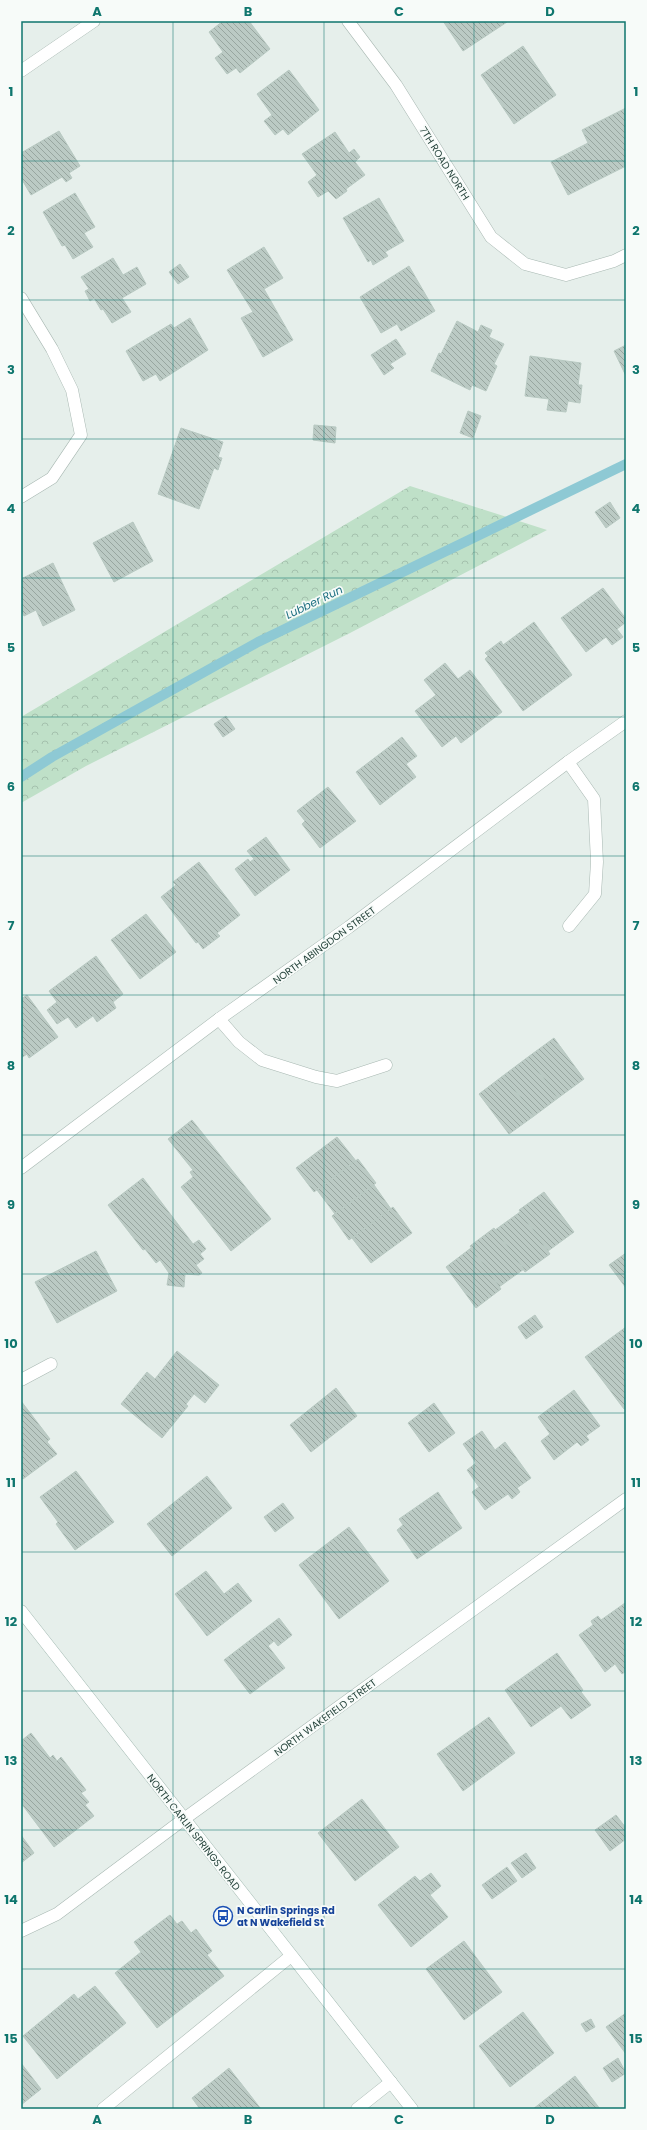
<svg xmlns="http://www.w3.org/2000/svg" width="647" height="2130" font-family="Poppins,sans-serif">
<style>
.forest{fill:url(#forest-crowns)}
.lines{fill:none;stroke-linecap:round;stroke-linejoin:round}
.stream{stroke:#8ec9d4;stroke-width:10}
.building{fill:url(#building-back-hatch);stroke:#b8c9c2}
.service-casing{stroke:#a8b8b2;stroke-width:13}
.minor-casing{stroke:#a8b8b2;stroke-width:13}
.secondary-casing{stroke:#a4bbb3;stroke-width:13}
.service{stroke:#fff;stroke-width:12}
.minor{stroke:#fff;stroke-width:12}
.secondary{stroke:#fff;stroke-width:12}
.grid{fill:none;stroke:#0f766e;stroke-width:1;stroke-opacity:0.55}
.labels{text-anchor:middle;stroke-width:3.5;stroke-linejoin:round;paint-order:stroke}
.street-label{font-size:10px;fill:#24423a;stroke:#f7fbf9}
.transit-label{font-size:10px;font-weight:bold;fill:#164399;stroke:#f7fbf9;text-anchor:start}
.water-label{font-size:11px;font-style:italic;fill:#1c6f80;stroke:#f7fbf9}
.neatline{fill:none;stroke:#0f766e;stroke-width:1.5}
.grid-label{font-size:13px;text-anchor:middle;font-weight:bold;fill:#0f766e}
</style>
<defs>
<pattern id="forest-crowns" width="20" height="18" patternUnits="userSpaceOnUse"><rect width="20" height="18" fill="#bfe0c8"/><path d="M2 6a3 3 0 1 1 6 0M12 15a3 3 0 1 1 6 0" fill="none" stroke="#a4c1ad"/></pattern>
<pattern id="building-back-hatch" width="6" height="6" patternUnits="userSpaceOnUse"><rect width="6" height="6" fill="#bbcac4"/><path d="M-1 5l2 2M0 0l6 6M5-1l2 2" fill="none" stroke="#98a6a0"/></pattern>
</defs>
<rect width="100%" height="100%" fill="#e6efeb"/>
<path class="forest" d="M410 486 547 530 350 633 86 766 21 803V717Z"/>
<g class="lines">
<path class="stream" d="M21 777 52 757 258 642 626 464"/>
</g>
<g class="building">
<path d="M223 21H249L270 49 240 73 236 68 227 74 215 58 223 52 209 32Z"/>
<path d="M443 21H506L507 22 463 51Z"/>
<path d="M523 46 556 95 514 124 481 75Z"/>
<path d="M289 70 319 110 288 135 283 129 275 135 264 121 272 115 257 94Z"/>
<path d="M626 108V166L568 195 551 162 588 143 582 130Z"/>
<path d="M59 131 80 166 69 173 72 178 66 182 62 177 31 195 21 178V153Z"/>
<path d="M335 132 349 153 354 149 360 157 355 162 365 175 346 189 347 191 336 199 328 191 318 197 308 182 317 175 302 154Z"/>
<path d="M75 193 95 227 84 233 93 247 73 259 65 245 62 246 43 212Z"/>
<path d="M379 198 404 241 385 252 388 256 373 265 371 260 368 262 343 218Z"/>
<path d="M264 247 283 278 264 289 293 340 263 357 241 318 253 312 227 270Z"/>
<path d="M113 258 123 275 137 267 146 284 122 298 131 312 112 323 103 309 101 310 94 298 90 301 85 291 89 289 81 277Z"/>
<path d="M180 264 189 277 178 284 169 272Z"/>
<path d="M409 266 435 311 401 331 397 324 381 333 360 297Z"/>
<path d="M190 318 208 350 160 381 156 374 143 381 126 351 171 324 174 328Z"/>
<path d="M457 321 478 332 481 325 492 330 489 337 504 344 494 364 497 366 486 391 472 385 470 390 431 371 439 353 441 354Z"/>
<path d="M396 339 406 354 390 364 394 368 384 375 371 355Z"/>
<path d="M626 345V376L614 351Z"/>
<path d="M530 356 581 363 578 385H582L580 403 568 401 566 412 547 410 549 399 525 396Z"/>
<path d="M468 411 481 416 473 438 460 433Z"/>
<path d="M314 425 336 427 335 443 313 440Z"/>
<path d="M181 428 223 442 218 457 222 458 218 470 214 468 199 509 158 494Z"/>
<path d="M610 502 620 518 606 528 595 512Z"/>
<path d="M133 522 153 561 114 582 93 543Z"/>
<path d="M53 563 75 610 43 626 36 610 24 616 21 609V579Z"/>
<path d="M603 588 626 619V622L617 629 623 637 612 645 606 637 586 652 561 618Z"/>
<path d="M534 622 572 675 523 711 485 659 488 656 485 653 501 641 503 645Z"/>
<path d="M445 663 458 679 470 670 502 712 461 743 456 736 442 747 415 711 436 695 424 680Z"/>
<path d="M226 716 235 729 223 737 214 724Z"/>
<path d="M402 737 417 756 406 764 416 777 380 805 356 772Z"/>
<path d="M328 787 356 821 320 848 302 824 305 821 297 811Z"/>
<path d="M266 837 290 870 255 896 235 869 248 859 250 862 254 859 247 851Z"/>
<path d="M199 862 240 915 217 933 220 936 203 949 198 942 196 943 161 897 176 885 173 882Z"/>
<path d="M146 914 176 952 140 979 111 940Z"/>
<path d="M96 956 123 994 113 1002 116 1008 97 1022 93 1016 76 1028 68 1017 57 1024 47 1010 57 1002 49 991Z"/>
<path d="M27 995 58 1037 29 1058 27 1054 21 1058V999Z"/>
<path d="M554 1038 584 1079 558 1098 528 1057Z"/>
<path d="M528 1057 558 1098 534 1116 504 1075Z"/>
<path d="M504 1075 534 1116 509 1134 479 1094Z"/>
<path d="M192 1120 271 1219 231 1251 181 1187 193 1177 190 1172 193 1170 168 1139Z"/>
<path d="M337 1137 356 1161 314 1192 296 1168Z"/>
<path d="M358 1159 376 1183 335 1214 317 1190Z"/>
<path d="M143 1178 193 1244 199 1240 206 1249 200 1254 204 1259 196 1265 202 1273 199 1275 185 1274 184 1287 167 1285 169 1273 160 1260 156 1263 145 1249 143 1250 108 1205Z"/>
<path d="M374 1185 391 1209 349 1240 332 1216Z"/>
<path d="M544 1192 574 1232 548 1251 519 1210Z"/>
<path d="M393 1207 412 1233 371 1263 352 1238Z"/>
<path d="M520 1212 550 1254 525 1272 495 1230Z"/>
<path d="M494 1228 524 1269 499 1287 470 1246Z"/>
<path d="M471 1248 501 1289 476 1308 446 1267Z"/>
<path d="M96 1251 117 1291 57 1323 35 1282Z"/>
<path d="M626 1253V1288L609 1265Z"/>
<path d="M535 1315 543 1327 526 1339 518 1327Z"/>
<path d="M626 1327V1408L624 1409 585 1357Z"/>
<path d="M177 1351 219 1385 205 1403 194 1394 186 1404 188 1406 162 1438 121 1404 147 1372 155 1379Z"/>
<path d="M336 1388 357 1416 311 1452 290 1425Z"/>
<path d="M574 1390 600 1426 586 1436 589 1440 581 1446 577 1442 554 1460 541 1441 550 1434 538 1417Z"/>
<path d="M21 1401 50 1439 47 1442 57 1454 23 1479 21 1477Z"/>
<path d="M434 1403 455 1433 429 1452 408 1423Z"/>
<path d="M482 1431 495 1450 505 1442 531 1478 517 1488 520 1492 512 1499 508 1494 485 1510 472 1492 479 1487 467 1470 476 1463 463 1444Z"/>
<path d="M76 1471 114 1522 75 1550 56 1524 58 1522 40 1497Z"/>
<path d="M207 1476 232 1508 172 1556 147 1524Z"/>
<path d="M438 1492 462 1528 417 1559 397 1530 403 1525 399 1519Z"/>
<path d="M283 1503 294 1518 275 1532 264 1517Z"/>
<path d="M349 1527 389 1581 339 1619 299 1565Z"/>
<path d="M206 1571 224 1594 238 1583 252 1601 207 1636 175 1594Z"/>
<path d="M625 1603 626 1671 622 1674 615 1664 605 1672 579 1635 593 1625 591 1621 598 1616 601 1620Z"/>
<path d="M279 1618 292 1635 278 1646 274 1641 268 1646 285 1668 250 1694 224 1660Z"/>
<path d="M557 1653 583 1690 581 1692 591 1705 571 1719 561 1706 531 1727 505 1690Z"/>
<path d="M489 1717 515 1753 463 1791 437 1754Z"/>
<path d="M31 1733 50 1758 53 1755 57 1761 61 1757 86 1790 81 1793 89 1802 85 1805 94 1816 54 1847 21 1803V1741Z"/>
<path d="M362 1799 399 1847 355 1881 318 1833Z"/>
<path d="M616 1815 626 1828V1839L610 1851 595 1830Z"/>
<path d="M21 1835 34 1853 21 1863Z"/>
<path d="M526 1853 536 1868 522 1878 511 1863Z"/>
<path d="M507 1867 517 1881 492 1899 482 1885Z"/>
<path d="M431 1873 441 1886 430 1895 448 1917 411 1947 378 1905 415 1876 420 1881Z"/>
<path d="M170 1915 177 1924 182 1921 191 1933 196 1929 212 1951 207 1955 224 1976 157 2028 115 1973 141 1952 134 1942Z"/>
<path d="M464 1941 502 1992 464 2020 426 1969Z"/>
<path d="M95 1986 126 2023 57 2079 23 2036 74 1994 78 1999Z"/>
<path d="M523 2012 554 2053 510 2087 479 2046Z"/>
<path d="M626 2013V2054L606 2027Z"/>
<path d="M591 2019 595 2027 586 2032 581 2024Z"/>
<path d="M618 2058 626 2073 612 2082 603 2068Z"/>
<path d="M21 2063 41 2089 21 2105Z"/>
<path d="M229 2068 261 2109H200L192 2098Z"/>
<path d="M575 2076 600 2109H533Z"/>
</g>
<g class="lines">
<defs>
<g id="service">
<path d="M568 762 594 799 597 862 595 894 569 926"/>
<path d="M219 1019 239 1042 262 1060 316 1077 337 1081 386 1065"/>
<path d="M21 1380 51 1364"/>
<path d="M103 2109 291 1956"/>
<path d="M357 2109 391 2082"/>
</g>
<g id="minor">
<path d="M348 21 396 85 491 237 525 264 566 275 614 261 626 255"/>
<path d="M21 71 94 21"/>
<path d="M21 298 52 349 72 390 81 435 52 478 21 497"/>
<path d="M21 1168 219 1019 349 927 568 762 626 721"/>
<path d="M21 1931 57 1914 184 1819 626 1499"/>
</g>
<path id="secondary" d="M21 1611 412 2109"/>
</defs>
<use href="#service" class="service-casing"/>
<use href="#minor" class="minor-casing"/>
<use href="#secondary" class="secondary-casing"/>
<use href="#service" class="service"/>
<use href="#minor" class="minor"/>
<use href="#secondary" class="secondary"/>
</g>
<path class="grid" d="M173 21V2109M324 21V2109M474 21V2109M21 161H626M21 300H626M21 439H626M21 578H626M21 717H626M21 856H626M21 995H626M21 1135H626M21 1274H626M21 1413H626M21 1552H626M21 1691H626M21 1830H626M21 1969H626"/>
<defs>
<symbol id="bus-ring" viewBox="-11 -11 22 22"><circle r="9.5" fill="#f7fbf9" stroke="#1a4fb4" stroke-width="1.5"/><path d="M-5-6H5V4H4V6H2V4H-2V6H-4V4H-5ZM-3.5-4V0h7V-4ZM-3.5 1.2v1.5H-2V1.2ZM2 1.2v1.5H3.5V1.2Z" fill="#1a4fb4"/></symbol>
</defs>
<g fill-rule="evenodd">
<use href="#bus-ring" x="212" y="1905" width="22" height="22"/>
</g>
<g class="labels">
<g class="street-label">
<text transform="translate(445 163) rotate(58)" y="4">7TH ROAD NORTH</text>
<text transform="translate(324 945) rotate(-36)" y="4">NORTH ABINGDON STREET</text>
<text transform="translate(325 1717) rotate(-36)" y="4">NORTH WAKEFIELD STREET</text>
<text transform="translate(194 1832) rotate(52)" y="4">NORTH CARLIN SPRINGS ROAD</text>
</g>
<g class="transit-label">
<text x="237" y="1914">N Carlin Springs Rd<tspan x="237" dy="12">at N Wakefield St</tspan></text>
</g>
<g class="water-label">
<text transform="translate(314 602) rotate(-26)" y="4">Lubber Run</text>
</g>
</g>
<rect width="647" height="2130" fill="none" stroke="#f7fbf9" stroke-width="44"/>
<rect x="22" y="22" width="603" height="2086" class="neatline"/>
<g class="grid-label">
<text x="97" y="16">A</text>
<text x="248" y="16">B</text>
<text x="399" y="16">C</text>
<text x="550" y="16">D</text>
<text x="11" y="96">1</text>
<text x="636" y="96">1</text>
<text x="11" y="235">2</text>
<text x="636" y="235">2</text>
<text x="11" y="374">3</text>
<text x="636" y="374">3</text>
<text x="11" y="513">4</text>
<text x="636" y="513">4</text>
<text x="11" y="652">5</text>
<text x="636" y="652">5</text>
<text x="11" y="791">6</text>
<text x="636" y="791">6</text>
<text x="11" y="930">7</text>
<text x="636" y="930">7</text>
<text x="11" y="1070">8</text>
<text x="636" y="1070">8</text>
<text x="11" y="1209">9</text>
<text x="636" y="1209">9</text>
<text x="11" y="1348">10</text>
<text x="636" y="1348">10</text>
<text x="11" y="1487">11</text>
<text x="636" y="1487">11</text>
<text x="11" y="1626">12</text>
<text x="636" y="1626">12</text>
<text x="11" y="1765">13</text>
<text x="636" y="1765">13</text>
<text x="11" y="1904">14</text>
<text x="636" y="1904">14</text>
<text x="11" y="2043">15</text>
<text x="636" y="2043">15</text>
<text x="97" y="2124">A</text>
<text x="248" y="2124">B</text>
<text x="399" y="2124">C</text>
<text x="550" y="2124">D</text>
</g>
</svg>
